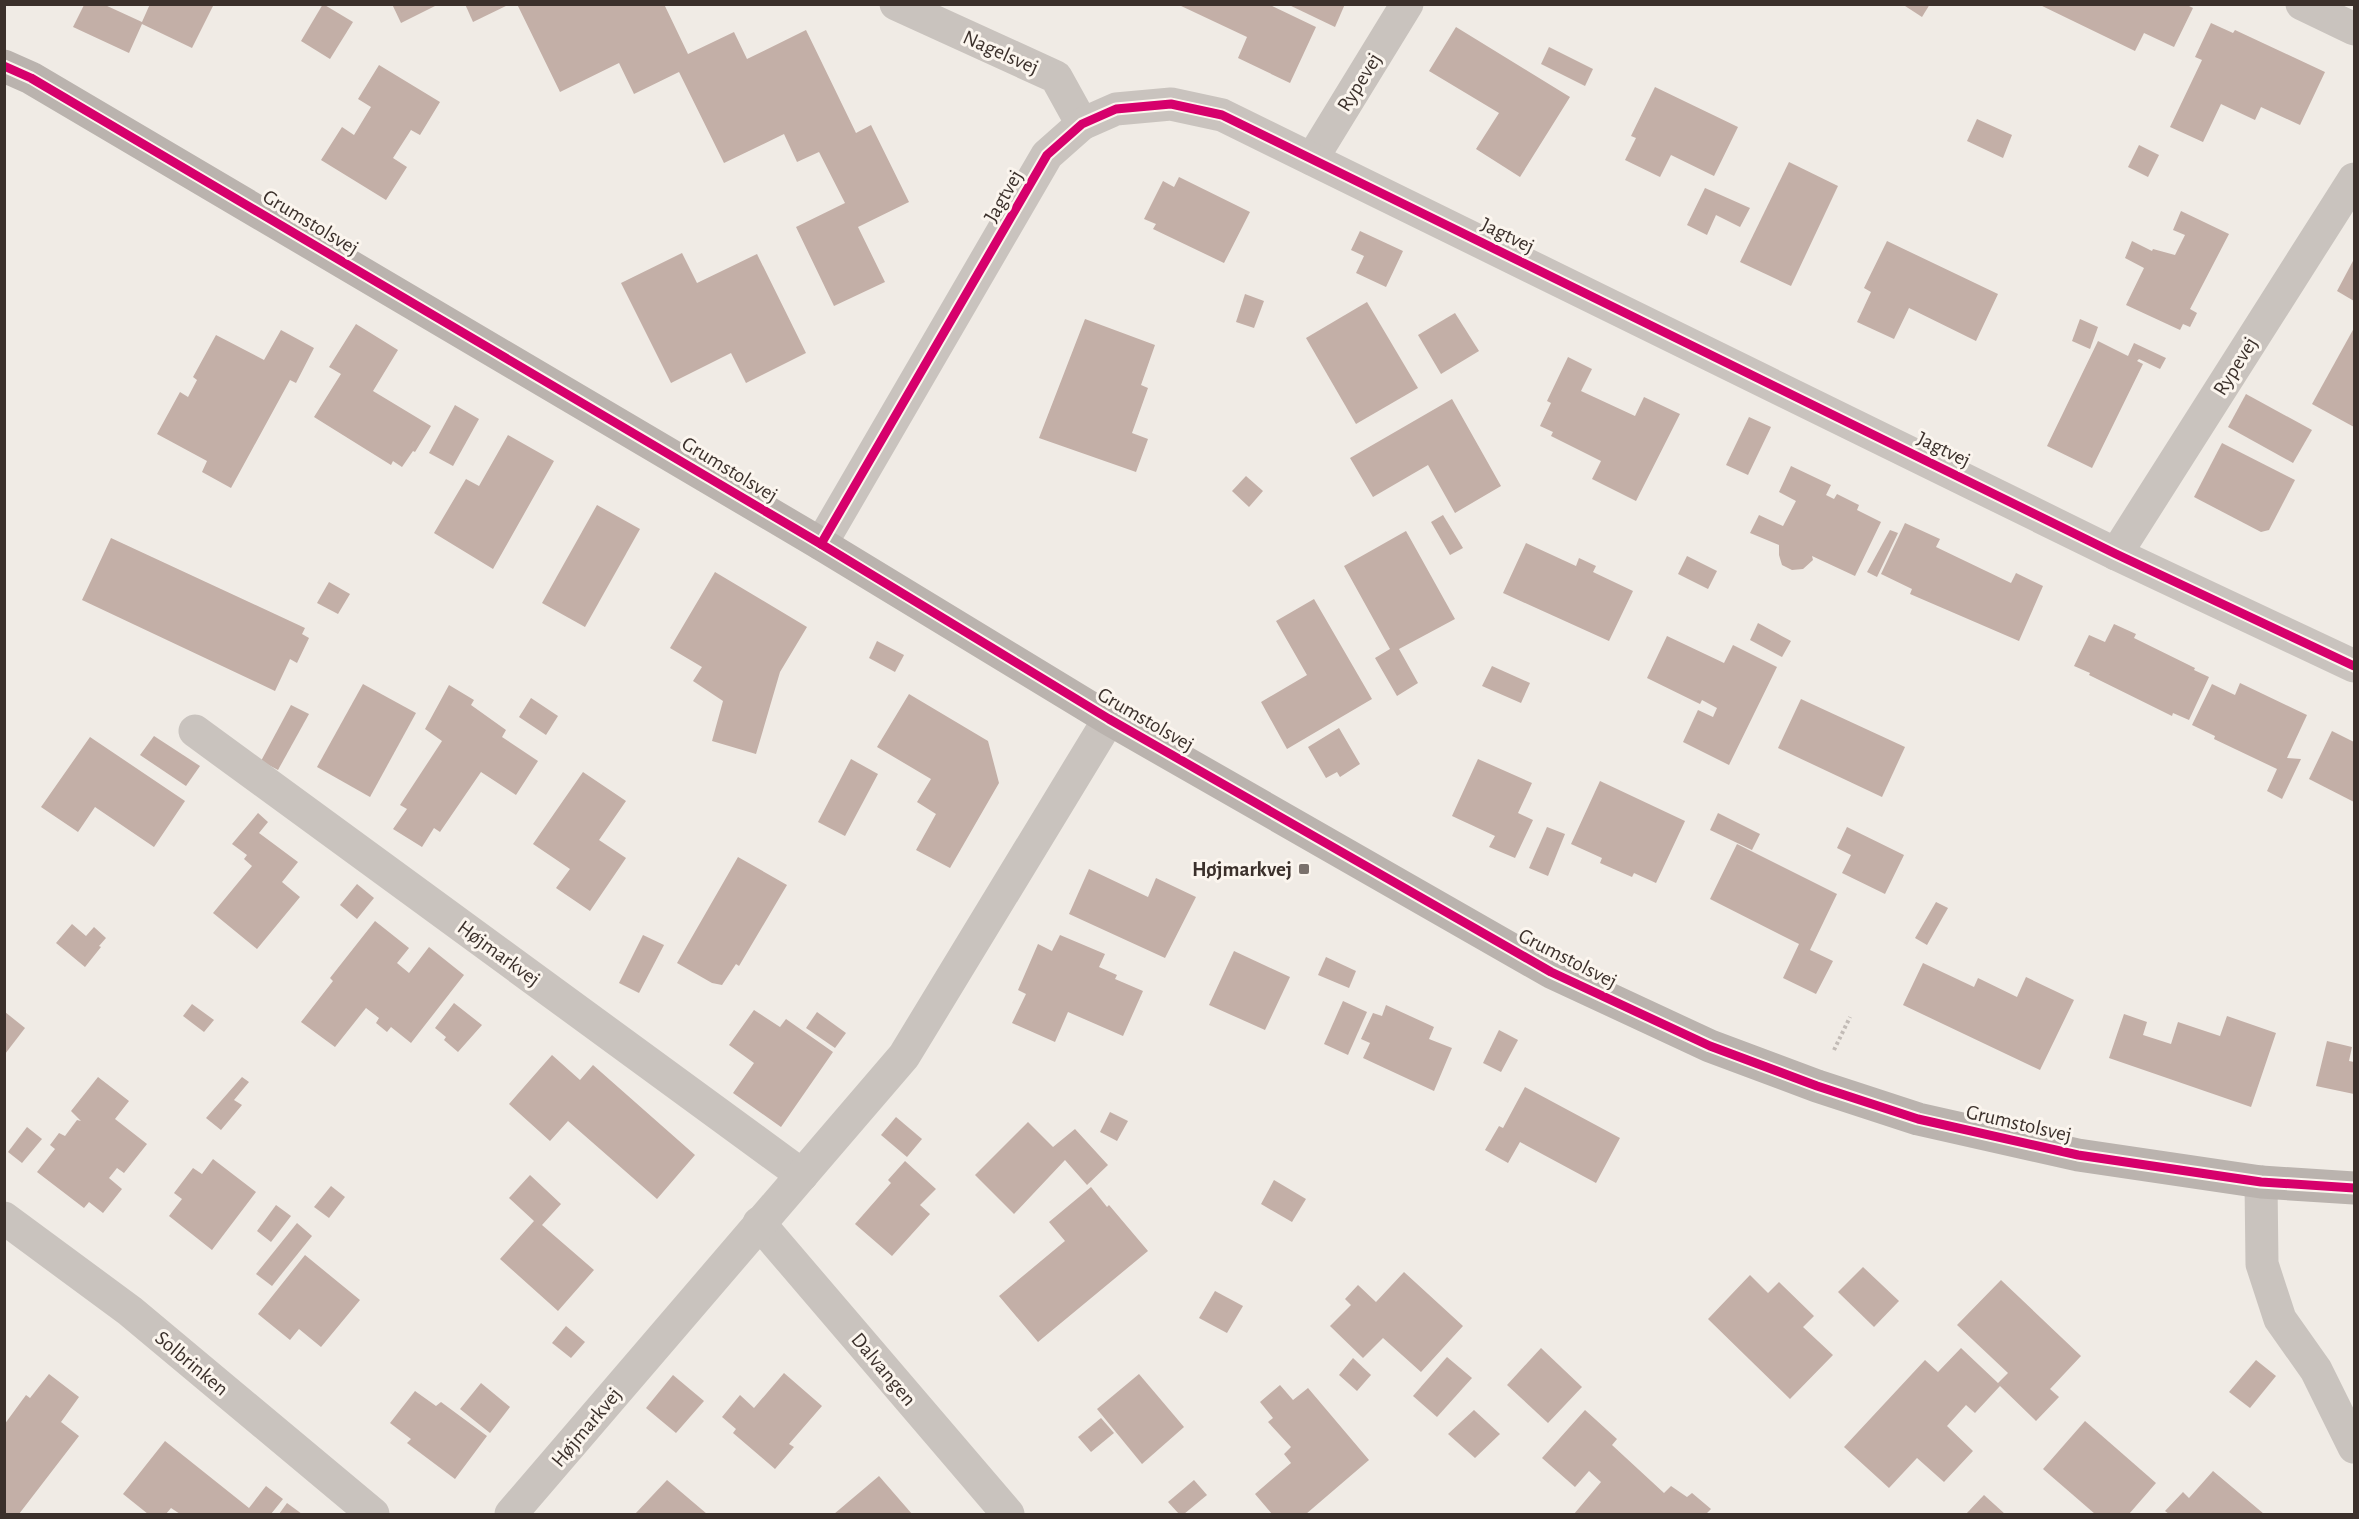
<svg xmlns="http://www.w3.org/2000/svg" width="2359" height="1519" font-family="'Alegreya Sans',sans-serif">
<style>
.building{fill:#c3afa7}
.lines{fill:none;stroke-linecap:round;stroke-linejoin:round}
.path{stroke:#c2bbb6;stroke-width:4;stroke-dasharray:3 3;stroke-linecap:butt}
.street{stroke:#c9c3be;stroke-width:33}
.secondary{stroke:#bab3ae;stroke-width:33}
.cycleway-casing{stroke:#fbf5ee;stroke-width:13}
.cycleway{stroke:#d6006c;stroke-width:9}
.poi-dot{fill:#7a716c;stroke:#fbf5ee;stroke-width:2}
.labels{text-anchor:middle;stroke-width:6;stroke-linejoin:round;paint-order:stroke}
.street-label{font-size:21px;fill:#3b302b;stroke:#fbf5ee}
.poi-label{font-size:21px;font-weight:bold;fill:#3b302b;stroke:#fbf5ee;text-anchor:end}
</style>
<rect width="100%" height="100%" fill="#f0ebe5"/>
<g class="building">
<path d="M150 4H214L192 48 142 24 129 53 73 27 84 5H105L142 22Z"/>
<path d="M323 4 353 22 330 59 301 41Z"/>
<path d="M392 4H439L401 23Z"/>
<path d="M465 4H510L473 22Z"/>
<path d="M517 4H664L688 54 734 32 747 59 806 30 856 133 871 125 909 202 858 227 885 282 834 306 796 227 845 203 819 152 797 162 784 134 724 163 679 72 634 94 619 63 560 92Z"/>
<path d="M1287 4H1345L1335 27Z"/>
<path d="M1902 4H1930L1922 17Z"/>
<path d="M2038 4H2185L2193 8 2174 47 2144 33 2135 51Z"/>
<path d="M1179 5H1270L1316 27 1290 83 1238 58 1247 37Z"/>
<path d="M2211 23 2233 33 2235 30 2325 72 2300 125 2261 107 2255 120 2221 104 2203 142 2170 127 2202 60 2195 57Z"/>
<path d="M1456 27 1570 97 1520 177 1476 149 1499 113 1429 71Z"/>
<path d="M1549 47 1593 69 1585 86 1541 64Z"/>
<path d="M379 65 440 102 420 135 411 130 393 158 407 167 386 200 321 160 342 127 354 135 371 107 358 99Z"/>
<path d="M1655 87 1738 127 1714 176 1671 155 1660 177 1625 160 1636 138 1631 136Z"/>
<path d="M1977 119 2012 135 2003 158 1967 141Z"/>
<path d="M2139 145 2159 155 2148 177 2128 167Z"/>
<path d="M1789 162 1838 186 1791 286 1740 262Z"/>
<path d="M1179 177 1250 212 1224 263 1153 229 1156 224 1144 219 1163 181 1174 187Z"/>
<path d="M1705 188 1750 208 1740 227 1716 215 1707 235 1687 225Z"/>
<path d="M2181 211 2229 234 2190 309 2197 313 2190 327 2183 324 2180 330 2126 305 2144 268 2125 258 2132 241 2152 251 2153 249 2175 255 2185 235 2173 230Z"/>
<path d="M1360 231 1403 251 1386 287 1356 273 1364 256 1351 250Z"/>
<path d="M1887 241 1998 294 1976 341 1909 308 1894 339 1857 322 1871 292 1864 288Z"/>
<path d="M682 253 697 283 757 254 806 353 746 383 731 353 671 383 621 283Z"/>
<path d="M2354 259V301L2337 291Z"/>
<path d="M1245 294 1264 301 1254 328 1236 322Z"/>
<path d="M1367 302 1418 388 1356 424 1306 338Z"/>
<path d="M1455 313 1479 351 1441 374 1418 335Z"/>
<path d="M1085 319 1155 345 1141 385 1148 388 1132 433 1148 439 1136 472 1039 438Z"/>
<path d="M2080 319 2098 327 2090 349 2072 341Z"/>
<path d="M356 324 398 350 373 391 431 426 415 452 413 451 402 467 393 461 391 465 314 417 341 374 329 367Z"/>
<path d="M2354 328V427L2312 404Z"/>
<path d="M281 330 314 348 296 383 290 380 231 488 202 472 207 461 157 434 180 392 188 397 197 380 193 377 216 335 264 360Z"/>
<path d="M2098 341 2128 356 2134 343 2166 358 2160 369 2139 359 2137 361 2143 364 2092 468 2047 446Z"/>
<path d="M1568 357 1592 369 1581 391 1635 416 1644 397 1680 414 1636 501 1592 479 1601 461 1551 436 1553 432 1540 426 1551 403 1547 401Z"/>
<path d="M2246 394 2312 430 2293 463 2228 427Z"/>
<path d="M1452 399 1501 486 1455 513 1428 465 1373 497 1350 458Z"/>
<path d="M455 405 479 419 453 466 429 453Z"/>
<path d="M1749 417 1771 427 1748 475 1726 465Z"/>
<path d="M508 435 554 461 493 569 434 533 466 479 479 486Z"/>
<path d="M2222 443 2295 480 2269 530 2261 532 2194 497Z"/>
<path d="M1791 466 1831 485 1826 495 1834 499 1837 494 1859 505 1857 510 1881 522 1855 576 1812 556 1813 560 1803 569 1792 570 1782 565 1779 555V545L1750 533 1759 515 1783 526 1796 501 1779 492Z"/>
<path d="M1246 476 1263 491 1249 507 1232 491Z"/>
<path d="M597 505 640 529 585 627 542 603Z"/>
<path d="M1443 515 1463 548 1450 555 1431 522Z"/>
<path d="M1905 523 1940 539 1936 547 2011 583 2016 573 2043 586 2019 641 1910 594 1912 589 1881 574Z"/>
<path d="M1890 530 1898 533 1877 577 1867 572Z"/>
<path d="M1406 531 1455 619 1399 649 1418 683 1397 696 1375 658 1390 649 1344 566Z"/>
<path d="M111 538 305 628 302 634 309 638 297 663 290 659 275 691 82 600Z"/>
<path d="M1526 543 1576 566 1579 558 1596 566 1593 572 1633 591 1609 641 1503 593Z"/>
<path d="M1687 556 1717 571 1708 589 1678 574Z"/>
<path d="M715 572 807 627 780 672 756 754 712 741 723 701 693 681 702 667 670 648Z"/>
<path d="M329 582 350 594 338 614 317 603Z"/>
<path d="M1314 599 1372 699 1287 749 1261 702 1307 675 1276 621Z"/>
<path d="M1758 623 1791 641 1782 657 1750 640Z"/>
<path d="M2114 624 2136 634 2134 638 2195 668 2194 670 2209 677 2189 720 2173 713 2172 716 2089 675 2090 673 2074 666 2089 635 2105 642Z"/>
<path d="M1667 636 1724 663 1733 645 1777 667 1729 765 1683 742 1698 710 1713 717 1717 708 1702 700 1700 704 1647 678Z"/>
<path d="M877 641 904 655 895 672 869 658Z"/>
<path d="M1492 666 1530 683 1521 703 1482 686Z"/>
<path d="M2240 683 2307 715 2287 758 2301 759 2282 799 2267 791 2277 769 2214 739 2215 736 2192 725 2212 684 2235 695Z"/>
<path d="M363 684 416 713 370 797 317 767Z"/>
<path d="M449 685 474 700 471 705 506 730 502 737 538 761 516 795 481 772 440 832 434 828 422 847 393 829 407 809 400 805 442 741 425 729Z"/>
<path d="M909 694 988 741 999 783 950 868 916 850 936 814 917 802 931 779 877 747Z"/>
<path d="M531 698 558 716 546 735 519 717Z"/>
<path d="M1801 699 1905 747 1882 797 1778 748Z"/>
<path d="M291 705 309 714 278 770 261 761Z"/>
<path d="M1339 728 1360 764 1340 777 1337 772 1326 778 1308 747Z"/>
<path d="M2332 731 2354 742V802L2309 779Z"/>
<path d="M154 736 200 766 186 786 140 755Z"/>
<path d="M90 737 185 801 154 847 95 807 78 832 41 807Z"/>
<path d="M851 759 878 774 845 836 818 822Z"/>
<path d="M1478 759 1532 783 1518 813 1533 820 1515 858 1489 847 1495 836 1452 816Z"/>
<path d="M583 772 626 801 599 840 626 858 590 911 556 888 570 869 533 844Z"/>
<path d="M1600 781 1685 821 1656 883 1634 873 1632 877 1600 863 1602 858 1571 844Z"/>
<path d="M258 813 268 822 259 833 298 862 282 882 300 897 257 949 213 913 252 866 244 859 247 855 232 844Z"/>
<path d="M1718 813 1760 834 1752 850 1710 830Z"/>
<path d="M1547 827 1565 834 1548 876 1529 868Z"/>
<path d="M1847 827 1904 855 1885 894 1842 873 1851 855 1837 848Z"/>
<path d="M1737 844 1837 894 1810 950 1833 961 1816 994 1783 978 1799 944 1710 899Z"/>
<path d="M738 857 787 885 739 966 736 964 722 985 712 983 677 963Z"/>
<path d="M1089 869 1148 897 1156 878 1196 897 1165 958 1069 914Z"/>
<path d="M357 884 374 898 357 919 340 905Z"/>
<path d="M1936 902 1948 908 1927 945 1915 938Z"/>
<path d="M375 921 409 948 397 963 409 973 429 947 464 975 411 1043 391 1027 387 1032 376 1023 379 1018 366 1008 335 1047 301 1022 333 981 330 978Z"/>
<path d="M72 924 86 936 94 927 106 938 99 946 101 947 85 967 56 943Z"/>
<path d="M643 935 664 945 639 993 619 983Z"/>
<path d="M1060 935 1105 954 1099 967 1117 975 1115 979 1143 991 1123 1036 1068 1012 1055 1042 1012 1023 1026 994 1018 990 1038 944 1052 951Z"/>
<path d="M1234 951 1290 977 1265 1030 1209 1005Z"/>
<path d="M1326 957 1356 971 1349 988 1318 975Z"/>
<path d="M1923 963 1974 987 1978 978 2017 997 2026 977 2074 1000 2040 1070 1903 1005Z"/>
<path d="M1343 1001 1367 1012 1348 1055 1324 1044Z"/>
<path d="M454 1003 482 1025 458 1052 444 1040 446 1037 435 1028Z"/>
<path d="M192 1004 214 1020 204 1032 183 1016Z"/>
<path d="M1386 1005 1434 1027 1429 1039 1452 1048 1434 1091 1363 1058 1370 1043 1361 1039 1373 1013 1382 1016Z"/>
<path d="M754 1010 780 1027 786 1019 833 1052 781 1127 733 1093 754 1063 729 1045Z"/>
<path d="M5 1012 25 1028 5 1054Z"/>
<path d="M817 1012 846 1033 835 1048 806 1028Z"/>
<path d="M2124 1014 2147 1022 2143 1035 2171 1044 2178 1022 2220 1036 2227 1016 2276 1033 2251 1107 2109 1058Z"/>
<path d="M1499 1030 1518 1040 1501 1072 1483 1063Z"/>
<path d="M2327 1041 2352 1047 2349 1061 2354 1062V1094L2316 1086Z"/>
<path d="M552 1055 580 1080 593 1065 695 1155 657 1199 568 1121 550 1141 509 1104Z"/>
<path d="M98 1077 129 1101 115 1119 147 1144 124 1173 117 1168 109 1178 122 1189 103 1213 89 1202 84 1208 37 1172 55 1149 50 1145 59 1133 65 1136 77 1120 81 1121 71 1111Z"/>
<path d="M242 1077 249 1082 234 1100 242 1105 221 1130 206 1118Z"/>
<path d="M1525 1087 1620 1138 1596 1183 1520 1142 1508 1163 1485 1150 1499 1126 1503 1128Z"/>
<path d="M1110 1112 1128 1121 1117 1141 1100 1132Z"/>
<path d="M896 1117 922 1139 907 1157 881 1135Z"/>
<path d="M1028 1122 1053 1147 1075 1129 1108 1165 1087 1185 1065 1160 1014 1214 975 1175Z"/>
<path d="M27 1127 42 1139 22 1163 8 1152Z"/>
<path d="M213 1159 256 1192 212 1250 169 1216 182 1199 174 1193 193 1168 202 1174Z"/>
<path d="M905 1161 936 1189 920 1205 930 1214 892 1256 855 1224 891 1183 888 1180Z"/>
<path d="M530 1175 561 1204 542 1225 594 1270 558 1311 500 1259 534 1221 509 1198Z"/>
<path d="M1274 1180 1306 1199 1292 1222 1261 1204Z"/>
<path d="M331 1186 345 1197 329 1218 314 1207Z"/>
<path d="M1091 1187 1107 1207 1109 1205 1148 1251 1038 1342 999 1296 1065 1241 1049 1222Z"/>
<path d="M276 1205 291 1216 271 1242 257 1231Z"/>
<path d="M297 1223 312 1236 272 1286 256 1274Z"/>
<path d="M305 1255 360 1300 321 1347 299 1329 290 1340 258 1314Z"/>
<path d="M1863 1267 1899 1301 1874 1327 1838 1292Z"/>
<path d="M1404 1272 1463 1326 1421 1372 1383 1338 1363 1358 1330 1326 1351 1305 1345 1299 1358 1285 1376 1302Z"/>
<path d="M1750 1275 1768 1293 1779 1282 1814 1316 1803 1327 1833 1355 1790 1399 1708 1319Z"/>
<path d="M2001 1280 2081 1356 2050 1389 2059 1397 2036 1421 2000 1386 1975 1413 1966 1405 1947 1426 1973 1451 1944 1482 1917 1458 1889 1488 1844 1447 1925 1360 1938 1372 1961 1348 1998 1383 2008 1373 1957 1325Z"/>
<path d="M1215 1291 1243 1306 1227 1333 1199 1318Z"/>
<path d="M566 1326 585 1342 571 1358 552 1343Z"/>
<path d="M1541 1348 1582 1387 1548 1423 1507 1385Z"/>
<path d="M1447 1357 1472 1378 1437 1417 1413 1396Z"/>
<path d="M1353 1358 1371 1375 1357 1391 1339 1375Z"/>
<path d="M2256 1360 2276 1376 2250 1408 2229 1392Z"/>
<path d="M784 1373 822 1406 789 1444 794 1447 775 1469 733 1433 736 1429 722 1417 740 1395 754 1408Z"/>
<path d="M49 1374 79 1397 61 1422 79 1436 19 1514H4V1425L26 1395 30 1398Z"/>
<path d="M1139 1374 1184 1427 1142 1464 1097 1409Z"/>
<path d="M673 1375 704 1401 676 1433 646 1408Z"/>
<path d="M481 1383 510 1407 490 1433 460 1409Z"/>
<path d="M1280 1385 1293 1400 1308 1388 1369 1460 1306 1514H1272L1255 1494 1291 1463 1284 1454 1291 1447 1268 1422 1273 1418 1260 1402Z"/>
<path d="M415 1391 436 1406 441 1402 487 1436 455 1479 407 1443 411 1439 390 1423Z"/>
<path d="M1474 1410 1500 1434 1475 1458 1448 1434Z"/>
<path d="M1585 1410 1617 1439 1612 1445 1664 1493 1671 1486 1687 1497 1692 1493 1711 1509 1706 1514H1574L1601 1482 1589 1471 1575 1487 1542 1458Z"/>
<path d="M1101 1418 1114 1433 1091 1452 1078 1437Z"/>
<path d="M2085 1421 2156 1483 2129 1514H2095L2043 1469Z"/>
<path d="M165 1441 249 1508 266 1486 283 1499 271 1514H180L171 1508 166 1514H148L123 1494Z"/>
<path d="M2213 1471 2264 1514H2169L2165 1511 2183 1492 2189 1498Z"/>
<path d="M879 1476 912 1514H834Z"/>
<path d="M667 1480 707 1514H635Z"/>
<path d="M1194 1480 1207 1495 1184 1514H1179L1168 1502Z"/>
<path d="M1984 1495 2005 1514H1966Z"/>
<path d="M287 1503 302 1514H279Z"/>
</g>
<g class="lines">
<path class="path" d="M1834 1050 1850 1017"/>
<g class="street">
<path d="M896 4 1056 77 1082 124"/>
<path d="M2302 4 2354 29"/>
<path d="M1312 159 1407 4"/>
<path d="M821 544 1047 155 1082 124 1116 109 1171 104 1222 115 2116 554 2354 666"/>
<path d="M2116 554 2354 179"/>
<path d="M195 731 802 1175"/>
<path d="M2261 1182 2262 1264 2280 1319 2316 1370 2354 1447"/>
<path d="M4 1218 130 1311 373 1514"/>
<path d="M759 1223 1008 1514"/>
<path d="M511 1514 904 1056 1109 719"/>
</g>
<path class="secondary" d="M4 66 31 78 821 544 1109 719 1551 972 1710 1046 1817 1086 1918 1119 2078 1155 2261 1182 2354 1188"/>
<defs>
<g id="cycleway">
<path d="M4 66 31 78 821 544 1109 719 1551 972 1710 1046 1817 1086 1918 1119 2078 1155 2261 1182 2354 1188"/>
<path d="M821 544 1047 155 1082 124 1116 109 1171 104 1222 115 2116 554 2354 666"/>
</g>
</defs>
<use href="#cycleway" class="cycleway-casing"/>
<use href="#cycleway" class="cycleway"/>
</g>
<rect class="poi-dot" x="1298" y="863" width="12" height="12" rx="3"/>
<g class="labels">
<g class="street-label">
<text transform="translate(1001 52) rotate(24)" y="7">Nagelsvej</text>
<text transform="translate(1359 82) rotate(-58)" y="7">Rypevej</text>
<text transform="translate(1003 196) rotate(-60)" y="7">Jagtvej</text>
<text transform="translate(311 222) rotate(31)" y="7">Grumstolsvej</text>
<text transform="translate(1508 235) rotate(26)" y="7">Jagtvej</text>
<text transform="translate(2235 366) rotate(-58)" y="7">Rypevej</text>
<text transform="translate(1944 449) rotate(26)" y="7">Jagtvej</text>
<text transform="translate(730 469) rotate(31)" y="7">Grumstolsvej</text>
<text transform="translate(1146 719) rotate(30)" y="7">Grumstolsvej</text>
<text transform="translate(499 953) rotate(36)" y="7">Højmarkvej</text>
<text transform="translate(1568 958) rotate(27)" y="7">Grumstolsvej</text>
<text transform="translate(2019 1123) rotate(13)" y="7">Grumstolsvej</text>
<text transform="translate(192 1363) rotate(40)" y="7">Solbrinken</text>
<text transform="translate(884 1369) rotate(50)" y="7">Dalvangen</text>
<text transform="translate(586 1427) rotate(-50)" y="7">Højmarkvej</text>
</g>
<g class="poi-label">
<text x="1292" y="876">Højmarkvej</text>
</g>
</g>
<rect width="2359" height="1519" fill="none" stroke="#3b302b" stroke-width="12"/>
</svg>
